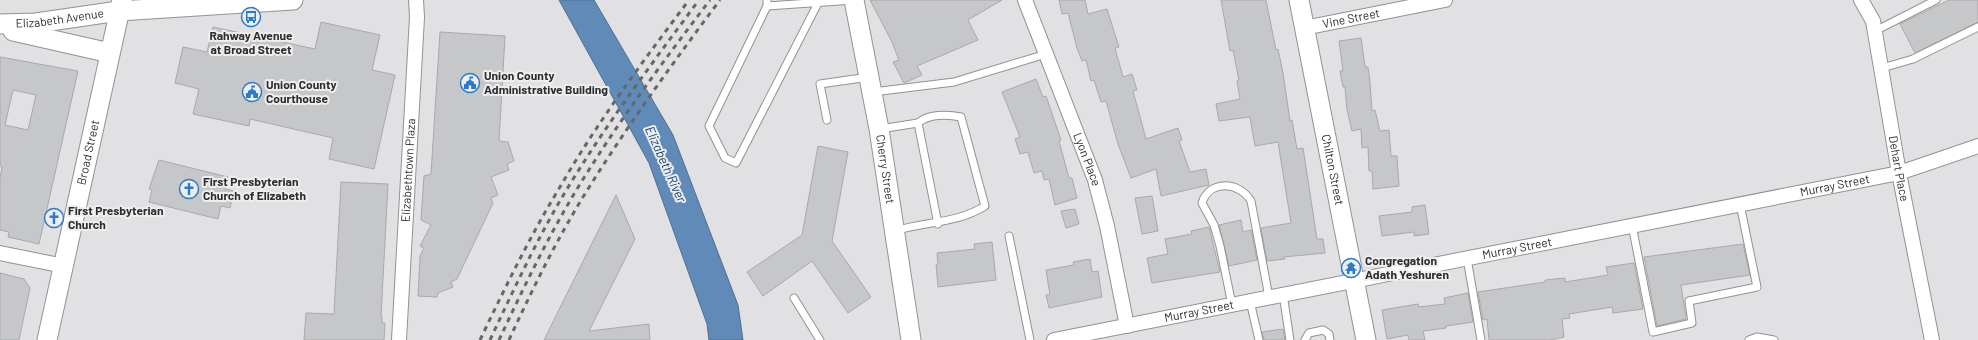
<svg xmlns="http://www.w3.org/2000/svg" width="1978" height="340" font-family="Barlow,sans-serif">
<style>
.water{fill:#608ab8;stroke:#516e8f}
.building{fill:#c6c7c8;stroke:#a9a9ab;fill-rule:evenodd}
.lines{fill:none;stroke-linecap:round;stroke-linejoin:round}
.lane-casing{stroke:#929294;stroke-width:9}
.street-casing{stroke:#929294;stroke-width:16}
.secondary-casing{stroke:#929294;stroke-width:21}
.lane{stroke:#fff;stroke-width:7}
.street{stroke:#fff;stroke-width:14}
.secondary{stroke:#fff;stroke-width:19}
.rail{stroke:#676768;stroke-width:3;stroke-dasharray:5 5;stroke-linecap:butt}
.labels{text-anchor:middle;stroke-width:4;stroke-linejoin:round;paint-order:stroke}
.street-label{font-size:12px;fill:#2d2d2e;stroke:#eeeef0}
.poi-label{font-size:12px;font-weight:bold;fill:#2d2d2e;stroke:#eeeef0;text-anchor:start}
.water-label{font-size:13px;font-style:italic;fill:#12406d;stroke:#eeeef0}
</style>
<rect width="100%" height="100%" fill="#e1e1e3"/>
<path class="water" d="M559 0H594L673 135 738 305 743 340H709L707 324 649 163Z"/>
<g class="building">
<path d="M870 0H1002L968 20 978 40 917 66 922 75 904 83 893 62 899 60 892 42Z"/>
<path d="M1059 0H1085L1088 14 1107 9 1119 47 1115 48 1123 77 1132 74 1137 90 1133 91 1146 139 1178 128 1182 140 1179 141 1190 172 1206 169 1209 185 1161 196 1156 169 1131 178 1118 144 1106 101 1101 102 1094 80 1091 81 1086 60 1082 61 1077 48 1068 13 1062 14Z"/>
<path d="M1221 0H1266L1276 50 1278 49 1283 73 1290 121 1292 120 1297 149 1303 148 1317 239H1323L1325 253 1284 257 1285 259 1267 261 1261 228 1291 223 1278 142 1255 146 1250 117 1219 121 1216 104 1240 99 1237 81 1239 80 1233 50 1230 51Z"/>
<path d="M1949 0H1978V22L1915 53 1900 24Z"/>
<path d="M321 22 380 35 372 70 395 75 374 169 329 159 333 138 250 119 249 126 193 114 199 89 175 83 183 47 207 52 213 27 315 49Z"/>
<path d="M440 32 505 36 499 141 508 142 514 161 507 164 509 170 491 177 498 195 491 198 493 203 457 279 451 282 453 287 438 293 437 297 418 296 420 256 424 248 420 246 431 225 421 220 424 176 431 174Z"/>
<path d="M1361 38 1365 67H1368L1370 82 1372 111 1375 110 1380 131 1389 130 1391 156H1397L1399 186 1373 189 1372 171H1369L1368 147 1362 148 1361 129 1352 131 1347 110 1345 87H1343L1340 71H1343L1339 41Z"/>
<path d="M0 57 78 71 39 244 8 237 9 232 0 230V178L2 167 0 166ZM13 90 36 95 28 130 5 125Z"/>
<path d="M1036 79 1043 97 1046 96 1061 140 1059 141 1069 178H1072L1077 198 1055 205 1049 179 1044 180 1042 171 1034 173 1028 152 1020 154 1015 139 1020 137 1002 92Z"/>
<path d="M818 146 848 152 832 241 871 297 848 313 812 261 763 296 747 272 802 235Z"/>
<path d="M159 160 228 177 225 189 234 191 230 208 221 206 218 219 149 202 152 190 149 189Z"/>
<path d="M341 182 388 184 381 317H382V323H385L384 340H304L306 313 334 314Z"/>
<path d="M616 195 635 239 589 331 649 324 650 340H544Z"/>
<path d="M1152 196 1158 231 1142 234 1135 198Z"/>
<path d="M1425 205 1429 234 1414 236V232L1382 236 1379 216 1412 212V207Z"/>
<path d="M1075 209 1079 224 1066 228 1061 211Z"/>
<path d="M1241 220 1243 232 1251 230 1257 260 1229 266 1219 225Z"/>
<path d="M1209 227 1220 272 1152 283 1147 258 1168 254 1165 239 1192 234 1191 231Z"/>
<path d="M992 242 996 280 938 287 936 265 938 264 937 253 975 249 974 244Z"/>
<path d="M1743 244 1750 275 1681 285 1686 319 1657 326 1644 257Z"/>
<path d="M1090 259 1092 272 1098 271 1102 297 1049 308 1046 295H1050L1046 270 1074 265 1073 262Z"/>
<path d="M1634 263 1643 309 1613 313 1612 307 1569 314 1570 318 1562 319 1564 337 1550 340H1489L1487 319 1483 320 1478 292 1545 282V280L1565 278V282L1608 275 1606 267Z"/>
<path d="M0 273 24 279 30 288 19 340H0Z"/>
<path d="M1468 293 1473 322 1446 326V328L1423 331 1425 340H1409L1408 335 1387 339 1382 310 1418 304 1419 307 1445 304 1444 298Z"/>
<path d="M1283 329 1285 340H1264L1262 332Z"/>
</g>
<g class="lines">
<defs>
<g id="lane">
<path d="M767 0V6L854 0"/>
<path d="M767 6 709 126 725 158 736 163 818 3"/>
<path d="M1875 31 1936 0"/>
<path d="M1882 68 1913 59 1978 27"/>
<path d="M873 92 954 82 1046 54"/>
<path d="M827 120 820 84 869 77"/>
<path d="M880 129 918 123"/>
<path d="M1632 225 1653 332 1692 323 1689 301 1757 287 1740 204"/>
<path d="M895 231C926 221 956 224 985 206L961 117C947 114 928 114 918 123L938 224"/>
<path d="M1009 236 1030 340"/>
<path d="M1467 258 1481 340"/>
<path d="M1283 294 1290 340"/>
<path d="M794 298 820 340"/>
<path d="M1250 301 1259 340"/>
<path d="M1232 305 1220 246 1214 225 1202 203C1209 180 1239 181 1251 201L1269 297"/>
<path d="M1305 340 1309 333 1323 330 1329 334 1330 340"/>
<path d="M1749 340 1757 337 1774 340"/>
</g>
<g id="street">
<path id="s1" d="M1025 0 1095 180 1107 226 1127 326"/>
<path id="s2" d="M1861 0 1873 21 1899 173 1932 340"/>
<path id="s3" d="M1304 28 1445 0"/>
<path d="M0 253 64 266"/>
<path id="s4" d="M399 340 417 17 416 0"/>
<path id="s5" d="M1054 340 1899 173 1978 146"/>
</g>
<g id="secondary">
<path id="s6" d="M854 0 879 129 911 340"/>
<path id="s7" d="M1299 0 1366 340"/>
<path id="s8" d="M0 24 36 23 119 11 293 0"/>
<path d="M13 31 110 53"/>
<path id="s9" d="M47 340 122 0"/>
</g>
</defs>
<use href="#lane" class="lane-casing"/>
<use href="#street" class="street-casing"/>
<use href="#secondary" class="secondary-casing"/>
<use href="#lane" class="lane"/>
<use href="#street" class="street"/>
<use href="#secondary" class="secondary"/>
<g class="rail">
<path d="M480 340C505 288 530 236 560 187 598 121 644 60 689 0"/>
<path d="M490 340C514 289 538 237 567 189 607 123 653 62 699 0"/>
<path d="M499 340C522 291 546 241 574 194 615 126 662 63 710 0"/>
<path d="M509 340C531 292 555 243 583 197 625 129 672 64 720 0"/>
</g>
</g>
<defs>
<symbol id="bus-ring" viewBox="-11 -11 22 22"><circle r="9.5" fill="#eeeef0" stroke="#2b7bca" stroke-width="1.5"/><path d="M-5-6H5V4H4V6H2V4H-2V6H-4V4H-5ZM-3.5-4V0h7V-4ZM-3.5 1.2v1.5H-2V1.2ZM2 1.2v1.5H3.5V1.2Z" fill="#2b7bca"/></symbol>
<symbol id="civic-ring" viewBox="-11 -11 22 22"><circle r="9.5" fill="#eeeef0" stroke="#2b7bca" stroke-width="1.5"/><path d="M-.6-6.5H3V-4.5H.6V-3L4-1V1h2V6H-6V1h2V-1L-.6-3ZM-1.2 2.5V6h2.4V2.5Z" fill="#2b7bca"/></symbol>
<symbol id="church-ring" viewBox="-11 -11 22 22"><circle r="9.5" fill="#eeeef0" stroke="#2b7bca" stroke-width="1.5"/><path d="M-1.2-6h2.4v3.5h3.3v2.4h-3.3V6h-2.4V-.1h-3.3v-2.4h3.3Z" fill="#2b7bca"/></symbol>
<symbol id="temple-ring" viewBox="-11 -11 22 22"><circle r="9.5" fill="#eeeef0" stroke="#2b7bca" stroke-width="1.5"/><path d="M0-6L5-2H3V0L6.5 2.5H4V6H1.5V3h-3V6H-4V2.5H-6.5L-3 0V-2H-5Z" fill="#2b7bca"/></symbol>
</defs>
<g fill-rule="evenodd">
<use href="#bus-ring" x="240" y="6" width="22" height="22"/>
<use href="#civic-ring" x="459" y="72" width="22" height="22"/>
<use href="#civic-ring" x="241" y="81" width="22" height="22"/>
<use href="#church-ring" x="178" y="178" width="22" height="22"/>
<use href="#church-ring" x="43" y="207" width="22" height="22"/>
<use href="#temple-ring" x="1340" y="257" width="22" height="22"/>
</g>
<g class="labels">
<g class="street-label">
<text dy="4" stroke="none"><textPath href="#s8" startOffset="60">Elizabeth Avenue</textPath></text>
<text dy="4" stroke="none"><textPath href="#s3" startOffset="48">Vine Street</textPath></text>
<text dy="4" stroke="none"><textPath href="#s9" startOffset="192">Broad Street</textPath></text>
<text dy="4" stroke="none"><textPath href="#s1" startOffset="171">Lyon Place</textPath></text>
<text dy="4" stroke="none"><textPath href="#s2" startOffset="174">Dehart Place</textPath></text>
<text dy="4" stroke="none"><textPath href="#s4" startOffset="170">Elizabethtown Plaza</textPath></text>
<text dy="4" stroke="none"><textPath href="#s6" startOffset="172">Cherry Street</textPath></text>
<text dy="4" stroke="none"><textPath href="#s7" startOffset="173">Chilton Street</textPath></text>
<text dy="4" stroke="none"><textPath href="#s5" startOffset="796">Murray Street</textPath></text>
<text dy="4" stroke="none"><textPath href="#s5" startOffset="472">Murray Street</textPath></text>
<text dy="4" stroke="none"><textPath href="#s5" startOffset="148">Murray Street</textPath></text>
</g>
<g class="poi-label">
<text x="251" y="40" text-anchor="middle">Rahway Avenue<tspan x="251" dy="14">at Broad Street</tspan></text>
<text x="484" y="80">Union County<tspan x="484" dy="14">Administrative Building</tspan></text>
<text x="266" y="89">Union County<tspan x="266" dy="14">Courthouse</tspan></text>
<text x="203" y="186">First Presbyterian<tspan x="203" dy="14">Church of Elizabeth</tspan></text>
<text x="68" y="215">First Presbyterian<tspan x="68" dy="14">Church</tspan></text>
<text x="1365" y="265">Congregation<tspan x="1365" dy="14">Adath Yeshuren</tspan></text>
</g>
<g class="water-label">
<text transform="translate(666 164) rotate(66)" y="5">Elizabeth River</text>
</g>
</g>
</svg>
